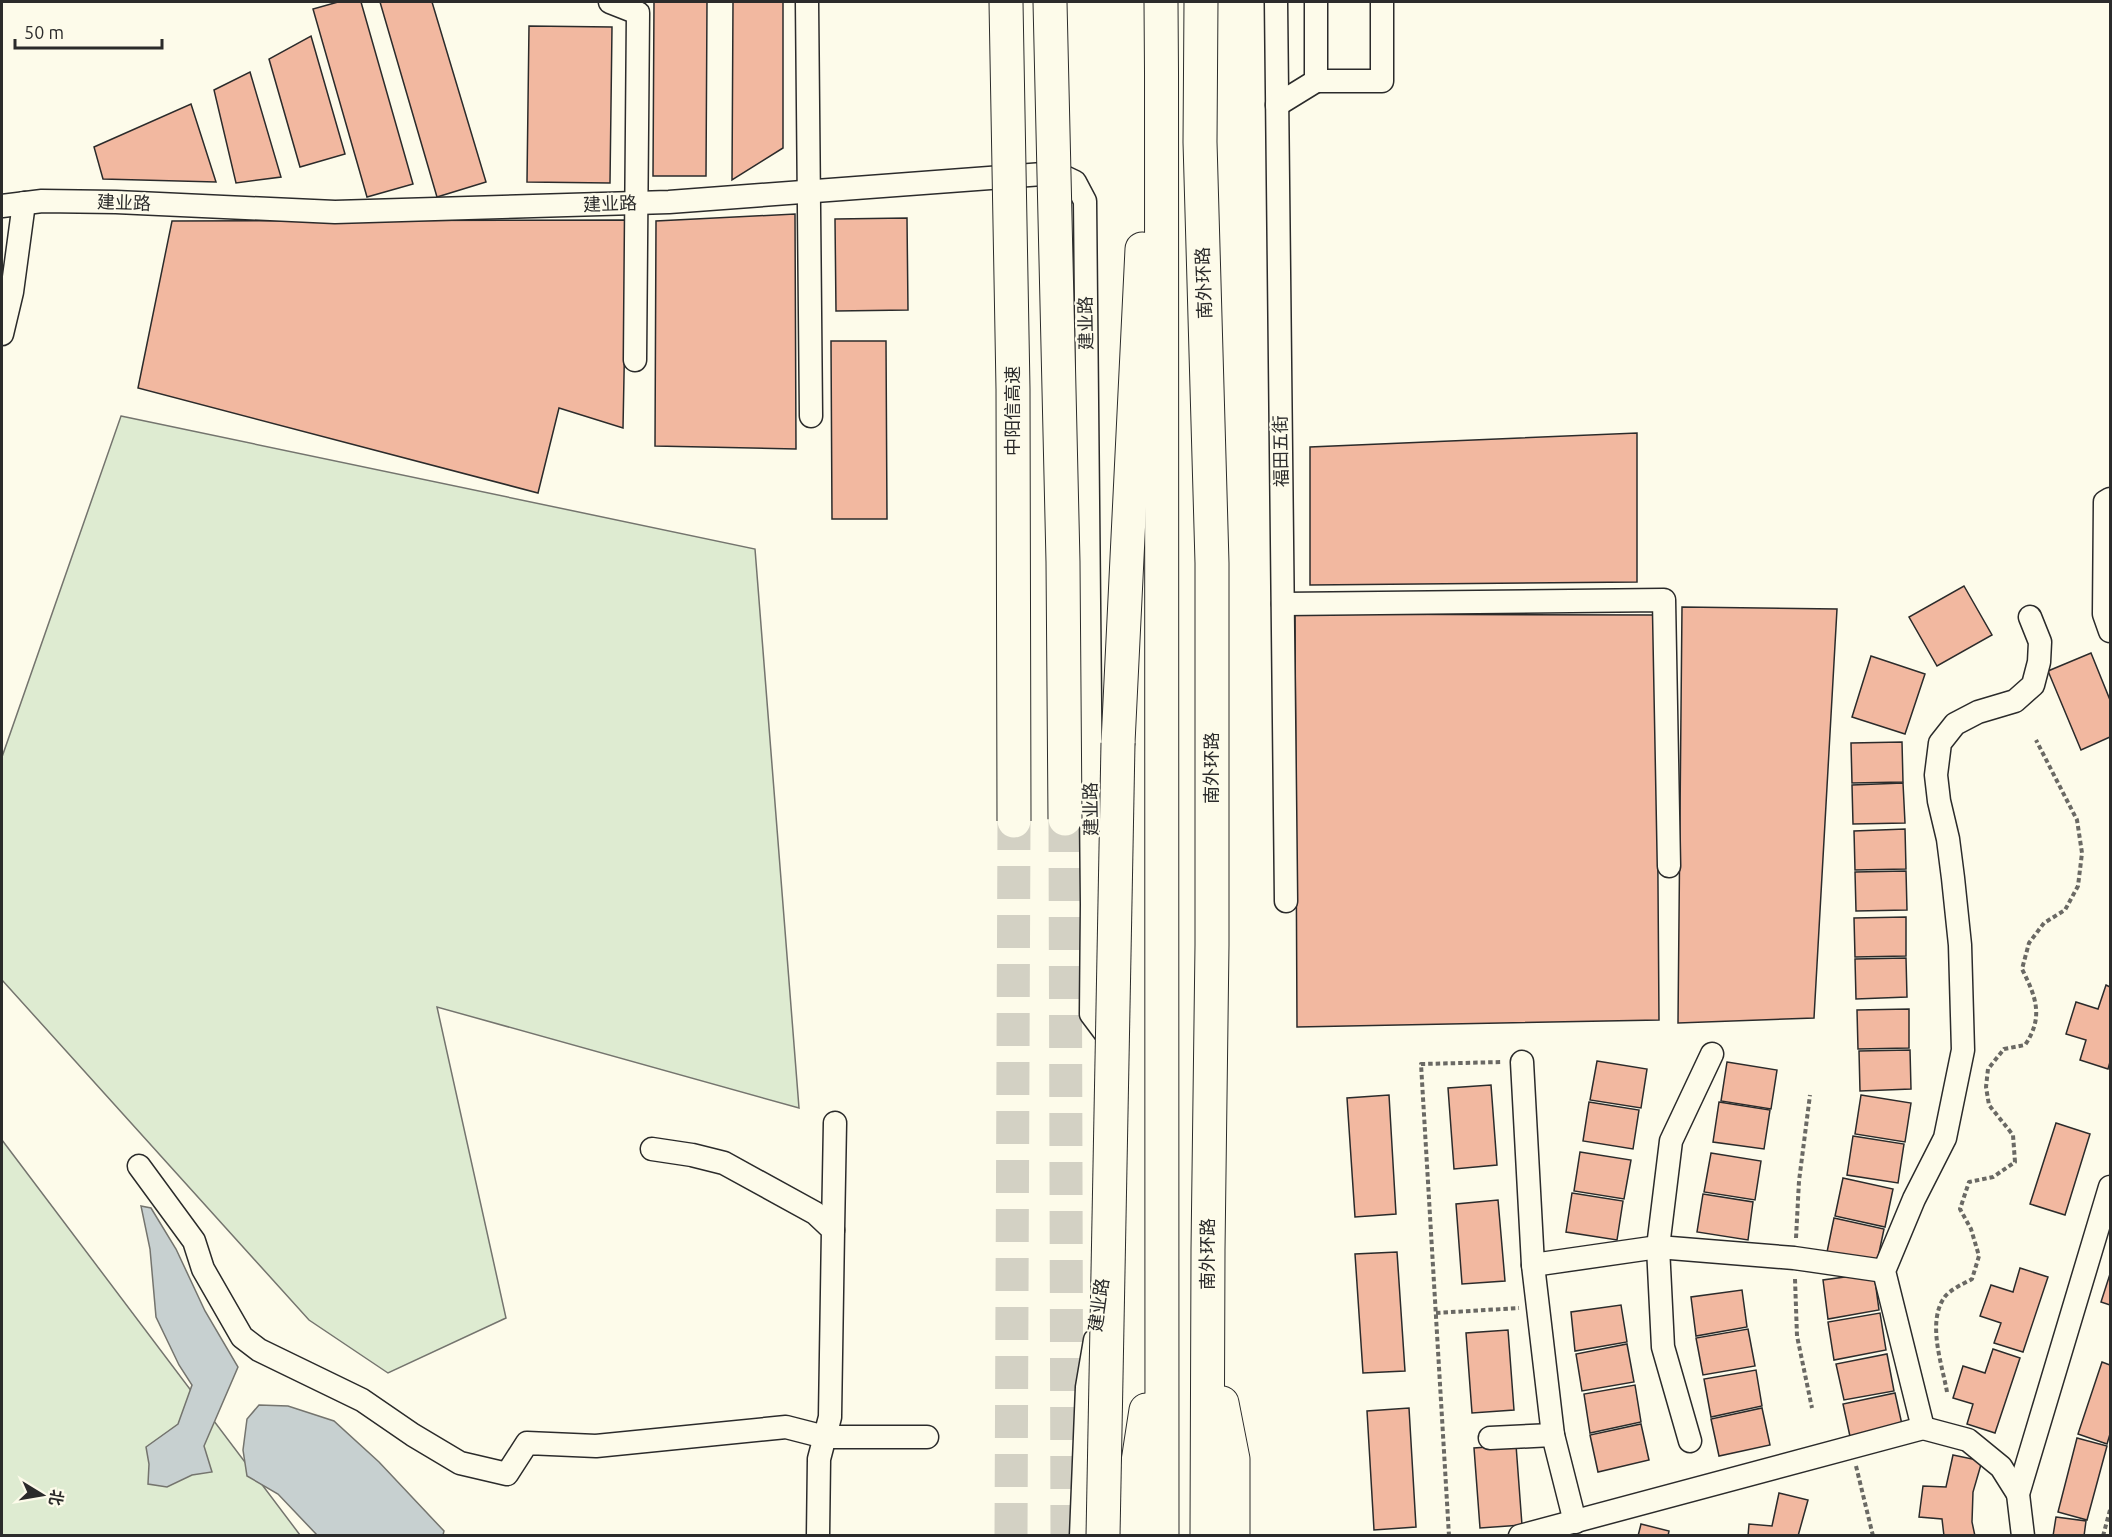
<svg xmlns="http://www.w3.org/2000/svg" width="2112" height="1537" font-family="Ubuntu,'Noto Sans SC',sans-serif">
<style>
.green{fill:#deebd1;stroke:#74746e;stroke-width:1.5}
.water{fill:#c7d0d0;stroke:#74746e;stroke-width:1.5}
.building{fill:#f2b8a0;stroke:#2b2b2b;stroke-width:1.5}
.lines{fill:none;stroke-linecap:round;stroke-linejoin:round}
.highway-tunnel{stroke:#d3d1c4;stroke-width:33;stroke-dasharray:33 16;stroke-linecap:butt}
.minor-casing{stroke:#2b2b2b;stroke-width:25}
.highway-casing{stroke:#2b2b2b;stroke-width:35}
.path{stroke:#6a6964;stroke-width:4;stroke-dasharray:4.5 3;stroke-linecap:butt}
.minor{stroke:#fdfbea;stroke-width:22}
.highway{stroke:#fdfbea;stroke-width:33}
.highway-bridge-casing{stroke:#2b2b2b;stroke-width:35;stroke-linecap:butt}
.highway-bridge{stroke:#fdfbea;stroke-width:33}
.labels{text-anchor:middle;stroke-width:4.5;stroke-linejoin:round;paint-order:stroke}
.street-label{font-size:18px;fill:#2b2b2b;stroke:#fdfbea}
</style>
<rect width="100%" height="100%" fill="#fdfbea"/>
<g class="green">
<path d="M121 416 755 549 799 1108 437 1007 506 1318 388 1373 309 1320 2 980V757Z"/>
<path d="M2 1140 300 1535H2Z"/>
</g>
<g class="water">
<path d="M141 1206 151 1208 176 1249 205 1311 238 1367 204 1446 212 1472 192 1475 167 1487 148 1484 149 1464 146 1447 178 1424 192 1385 179 1365 156 1317 150 1249Z"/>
<path d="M259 1405 288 1406 334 1421 379 1462 444 1531 443 1535H317L278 1494 247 1476 243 1450 247 1419Z"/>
</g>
<g class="building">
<path d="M338 2H361L413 184 367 197 313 9Z"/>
<path d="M380 2H432L486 182 437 197Z"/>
<path d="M654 2H707L706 176H653Z"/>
<path d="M733 2H783V148L732 180Z"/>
<path d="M529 26 612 27 610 183 527 182Z"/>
<path d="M311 36 345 154 300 167 269 59Z"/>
<path d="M250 72 281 177 236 183 214 90Z"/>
<path d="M191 104 216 182 103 179 94 147Z"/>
<path d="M795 214 796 449 655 446 656 221Z"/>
<path d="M907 218 908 310 836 311 835 219Z"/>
<path d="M627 220 623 428 559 408 538 493 138 388 172 221Z"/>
<path d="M831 341H886L887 519H832Z"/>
<path d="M1637 433V582L1310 585V447Z"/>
<path d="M1964 586 1992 635 1937 666 1909 617Z"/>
<path d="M1682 607 1837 609 1814 1018 1678 1023Z"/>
<path d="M1295 614 1656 615 1659 1020 1297 1027Z"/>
<path d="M2091 653 2110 700V737L2081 750 2048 671Z"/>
<path d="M1871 656 1925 674 1905 734 1852 717Z"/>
<path d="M1902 742 1903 782 1852 783 1851 743Z"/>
<path d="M1903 783 1905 823 1853 824 1852 785Z"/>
<path d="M1905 829 1906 869 1855 870 1854 831Z"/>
<path d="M1906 871 1907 910 1856 911 1855 872Z"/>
<path d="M1906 917V956L1855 957 1854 918Z"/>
<path d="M1906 958 1907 997 1856 999 1855 959Z"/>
<path d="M2106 985 2110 987V1062L2108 1069 2080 1060 2086 1040 2066 1034 2076 1002 2098 1009Z"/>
<path d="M1909 1009V1048L1858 1049 1857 1010Z"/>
<path d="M1910 1050 1911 1089 1860 1091 1859 1051Z"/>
<path d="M1597 1061 1647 1069 1641 1108 1590 1100Z"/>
<path d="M1727 1062 1777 1070 1771 1109 1721 1101Z"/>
<path d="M1491 1085 1497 1165 1454 1169 1448 1088Z"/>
<path d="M1389 1095 1396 1214 1355 1217 1347 1098Z"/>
<path d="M1861 1095 1911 1103 1905 1142 1855 1134Z"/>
<path d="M1589 1102 1639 1110 1633 1149 1583 1141Z"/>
<path d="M1719 1102 1770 1110 1764 1149 1713 1142Z"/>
<path d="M2056 1123 2090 1134 2065 1215 2030 1204Z"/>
<path d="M1853 1136 1904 1144 1898 1183 1847 1175Z"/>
<path d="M1580 1152 1631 1160 1624 1199 1574 1191Z"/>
<path d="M1711 1153 1761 1161 1755 1200 1704 1192Z"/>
<path d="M1843 1178 1893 1189 1885 1227 1835 1216Z"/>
<path d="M1572 1193 1623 1201 1617 1240 1566 1232Z"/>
<path d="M1703 1194 1753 1202 1748 1240 1697 1232Z"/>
<path d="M1498 1200 1505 1281 1462 1284 1456 1204Z"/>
<path d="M1834 1218 1884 1229 1876 1267 1826 1257Z"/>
<path d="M1397 1252 1405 1371 1363 1373 1355 1254Z"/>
<path d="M2020 1268 2048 1277 2023 1352 1994 1343 2001 1323 1980 1316 1991 1285 2013 1292Z"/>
<path d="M1874 1273 1879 1310 1828 1319 1823 1280Z"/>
<path d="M2110 1274V1305L2101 1302Z"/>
<path d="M1742 1290 1747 1327 1696 1336 1691 1297Z"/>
<path d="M1621 1305 1627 1342 1575 1351 1571 1312Z"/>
<path d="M1880 1313 1886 1350 1834 1360 1828 1322Z"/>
<path d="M1748 1329 1755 1366 1703 1375 1696 1338Z"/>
<path d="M1508 1330 1514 1410 1472 1413 1466 1333Z"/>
<path d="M1627 1344 1634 1382 1582 1391 1576 1354Z"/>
<path d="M1993 1349 2020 1358 1995 1433 1967 1424 1973 1404 1953 1398 1963 1366 1985 1373Z"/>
<path d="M1887 1354 1894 1391 1844 1400 1836 1364Z"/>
<path d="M2102 1362 2110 1365V1434L2107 1444 2078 1434Z"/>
<path d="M1756 1370 1762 1406 1711 1417 1704 1379Z"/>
<path d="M1635 1385 1641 1422 1590 1433 1584 1394Z"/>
<path d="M1895 1393 1903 1429 1851 1441 1843 1404Z"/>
<path d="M1409 1408 1416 1527 1374 1530 1367 1411Z"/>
<path d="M1762 1408 1770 1445 1719 1456 1711 1419Z"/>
<path d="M1641 1424 1649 1460 1598 1472 1590 1435Z"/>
<path d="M2077 1438 2107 1446 2087 1520 2058 1512Z"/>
<path d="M1516 1445 1522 1525 1480 1528 1474 1448Z"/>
<path d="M1953 1455 1982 1461 1973 1492 1972 1522 1975 1536H1944L1942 1519 1919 1517 1923 1486 1946 1487Z"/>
<path d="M1779 1493 1808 1500 1798 1536H1748L1749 1524 1772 1526Z"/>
<path d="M2056 1517 2086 1521 2084 1536H2053Z"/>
<path d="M1641 1524 1669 1531 1668 1536H1638Z"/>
</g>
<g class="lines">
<g class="highway-tunnel">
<path d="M1065 819 1067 1536"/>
<path d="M1011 1536 1014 821"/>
</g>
<defs>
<g id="minor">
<path d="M610 2 638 13 635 360"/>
<path d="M807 2 811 416"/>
<path d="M1276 2 1286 901"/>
<path d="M1316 81H1382V2"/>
<path d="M1277 105 1316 81V2"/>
<path d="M2 206 42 201 116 202 335 212 669 202 1056 173 1075 182 1085 201 1092 904 1091 1014 1109 1038 1111 1047"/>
<path d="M2 334 12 292 24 203"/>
<path d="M2110 499 2105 502 2104 614 2110 631"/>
<path d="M1283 604 1664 600 1669 866"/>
<path d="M1522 1062 1533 1265 1553 1435 1575 1522"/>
<path d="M652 1149 692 1155 724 1163 815 1213 833 1230 830 1417 819 1459 818 1536"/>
<path d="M139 1166 194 1241 203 1269 242 1337 259 1350 362 1400 413 1435 460 1463 507 1474 527 1443 596 1446 786 1427 825 1437H927"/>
<path d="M833 1230 835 1123"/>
<path d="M1533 1265 1658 1247 1794 1258 1884 1271"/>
<path d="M1923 1428 1884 1271 1914 1199 1945 1138 1963 1050 1960 945 1953 878 1948 839 1939 801 1936 775 1940 743 1955 724 1978 712 2015 701 2033 685 2039 662 2040 642 2030 617"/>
<path d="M1490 1438 1553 1435"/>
<path d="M1690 1441 1663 1347 1658 1247 1671 1141 1712 1054"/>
<path d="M1081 1536 1087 1387 1095 1340"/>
<path d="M1520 1536 1923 1428 1968 1440 2001 1467 2018 1494"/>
<path d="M2023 1536 2018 1494 2110 1187"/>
</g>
<g id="highway">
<path d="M1161 2C1165 513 1161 1024 1162 1536"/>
<path d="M1201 2 1200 142 1212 563V945L1208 1250 1207 1536"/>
<path d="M1118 743 1142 249"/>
<path d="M1222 1403 1233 1459V1536"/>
<path d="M1132 1536 1133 1494 1146 1410"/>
</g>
</defs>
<use href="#minor" class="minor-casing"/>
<use href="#highway" class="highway-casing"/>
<g class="path">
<path d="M1796 1238 1799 1181 1810 1095"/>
<path d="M1795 1279 1797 1336 1812 1408"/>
<path d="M1436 1313 1519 1308"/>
<path d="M1947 1392C1942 1364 1927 1323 1944 1298 1949 1290 1963 1284 1972 1279L1979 1256 1971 1229 1960 1209 1969 1182 1993 1177 2015 1162 2013 1135 1989 1105 1986 1087 1988 1069 2004 1049 2025 1045C2044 1017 2036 997 2022 969L2029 943 2044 923 2065 910 2078 886 2082 853 2077 820 2036 740"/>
<path d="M1856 1466 1873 1536"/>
<path d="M1449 1536 1421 1064 1503 1062"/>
<path d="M2103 1536 2110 1510"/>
</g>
<use href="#minor" class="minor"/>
<use href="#highway" class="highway"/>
<defs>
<g id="highway-bridge">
<path d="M1006 2 1013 389 1014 821"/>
<path d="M1050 2 1063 562 1065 819"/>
<path d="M1103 1536 1118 743"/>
</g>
</defs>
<use href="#highway-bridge" class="highway-bridge-casing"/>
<use href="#highway-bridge" class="highway-bridge"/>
</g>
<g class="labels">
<g class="street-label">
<text transform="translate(124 203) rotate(2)" y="6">建业路</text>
<text transform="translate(610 204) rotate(-2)" y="6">建业路</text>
<text transform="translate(1204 283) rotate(-92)" y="6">南外环路</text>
<text transform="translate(1086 323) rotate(-91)" y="6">建业路</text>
<text transform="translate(1013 411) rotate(-90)" y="6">中阳信高速</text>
<text transform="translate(1281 451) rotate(-91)" y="6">福田五街</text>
<text transform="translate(1212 768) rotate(-90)" y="6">南外环路</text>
<text transform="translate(1091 809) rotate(-91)" y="6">建业路</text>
<text transform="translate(1208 1254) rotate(-90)" y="6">南外环路</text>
<text transform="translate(1099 1305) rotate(-82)" y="6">建业路</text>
</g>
</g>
<rect width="2112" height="1537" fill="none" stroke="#2b2b2b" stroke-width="6"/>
<g transform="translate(42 1495) rotate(101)" stroke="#fdfbea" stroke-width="4.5" paint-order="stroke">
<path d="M0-4.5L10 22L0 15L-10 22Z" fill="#2b2b2b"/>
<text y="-9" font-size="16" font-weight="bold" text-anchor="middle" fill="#2b2b2b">北</text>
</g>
<path d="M15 39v9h147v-9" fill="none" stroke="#2b2b2b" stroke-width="3"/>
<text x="24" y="39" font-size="18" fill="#2b2b2b" stroke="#fdfbea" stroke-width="4.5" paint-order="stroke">50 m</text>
</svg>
